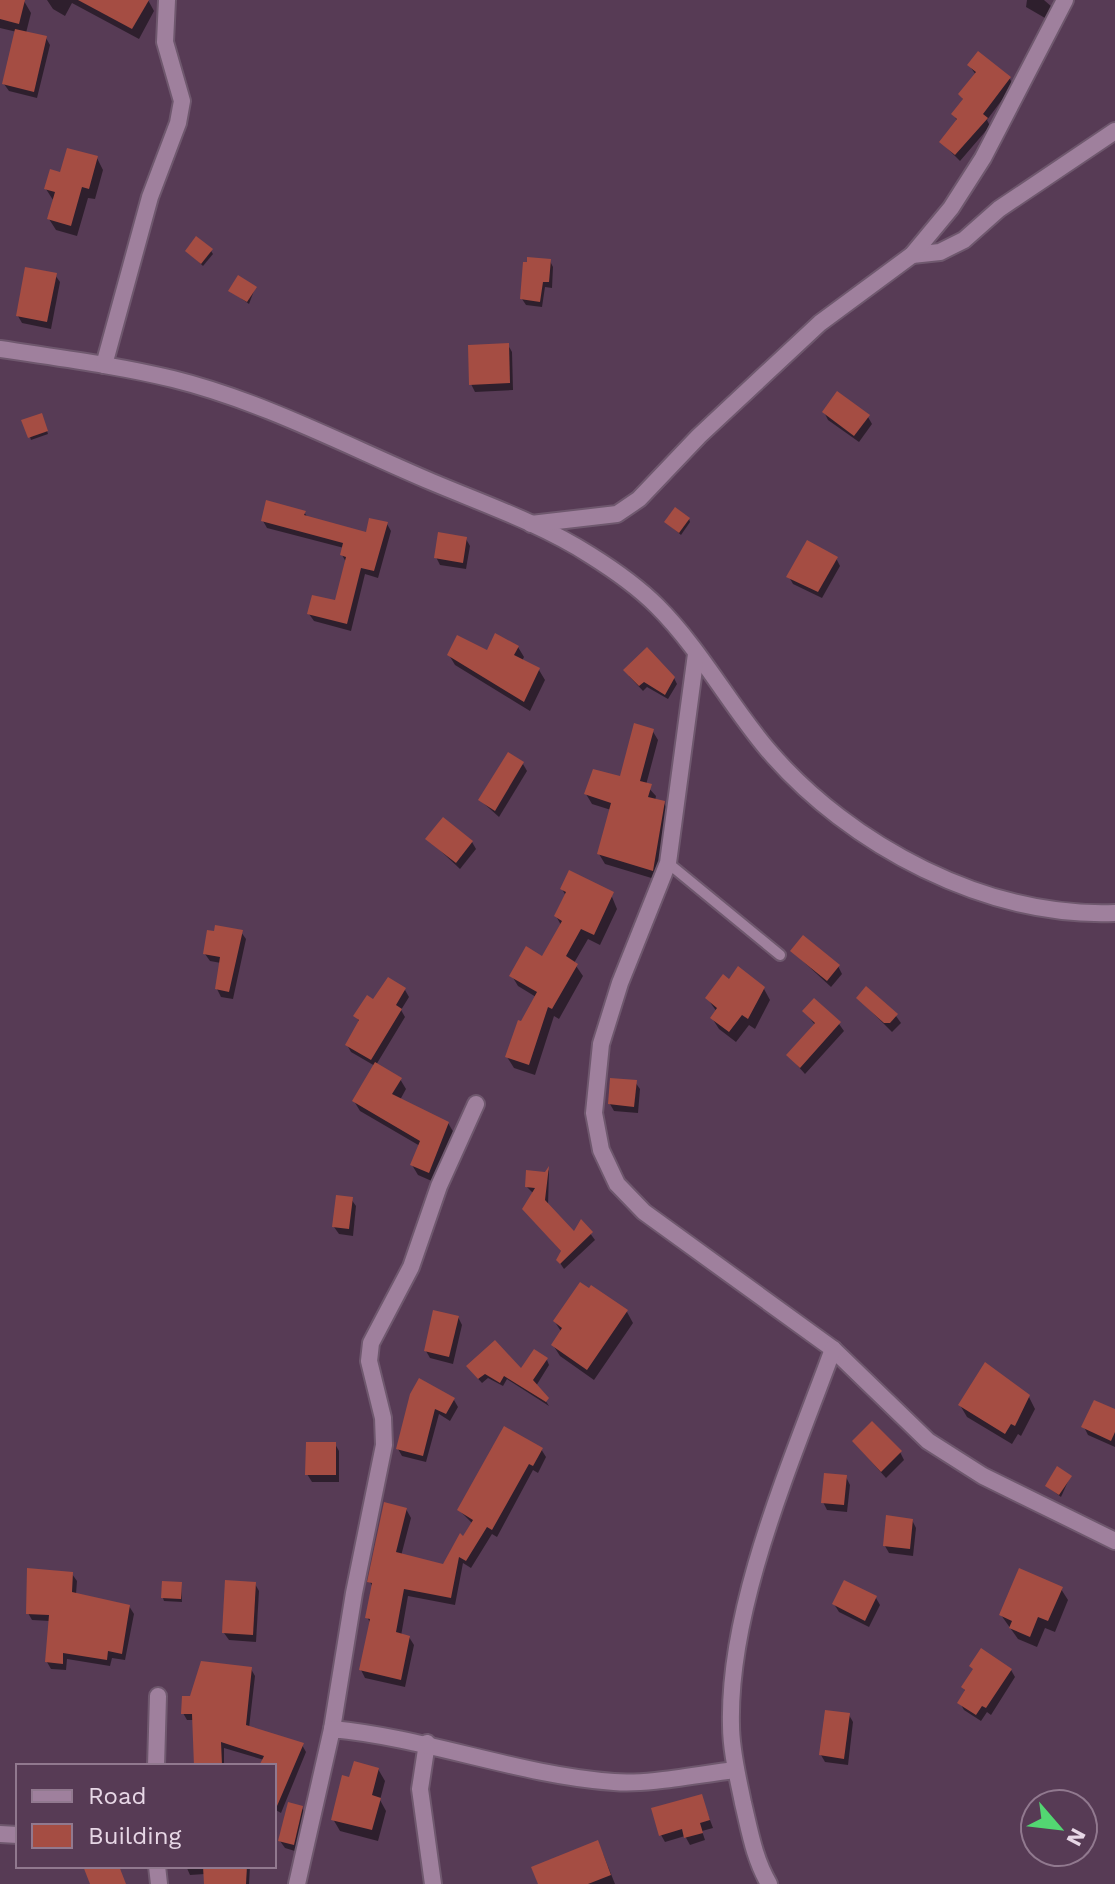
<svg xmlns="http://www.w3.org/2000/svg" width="1115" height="1884" font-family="'Work Sans',sans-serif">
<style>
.shadow{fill:#0007}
.building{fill:#a54d43}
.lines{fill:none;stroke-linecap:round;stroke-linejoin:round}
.lane-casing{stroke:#6f586e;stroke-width:14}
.street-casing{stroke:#6f586e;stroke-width:20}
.lane{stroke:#9f809d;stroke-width:10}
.street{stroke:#9f809d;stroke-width:16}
</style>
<rect width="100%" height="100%" fill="#573b55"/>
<g class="shadow">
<path d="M0 0 24 1 31 13 26 33 46 38 50 45 37 98 9 91 4 84 17 32 0 28Z"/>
<path d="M47 0H148L154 11 139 39 72 3 65 16 53 9Z"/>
<path d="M1027 0H1044L1052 7 1045 18 1026 7Z"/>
<path d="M969 65 1010 79 1013 85 987 120 990 126 960 161 942 143 958 122 953 114 964 101 960 94 976 75Z"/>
<path d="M97 158 103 170 95 199 88 198 77 236 56 230 49 219 53 200 46 189 62 174Z"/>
<path d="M187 251H211L213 254 203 266Z"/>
<path d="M550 261 553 267 552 288 545 287 542 307 526 305 522 299Z"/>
<path d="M55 275 60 282 51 329 22 323 18 316Z"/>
<path d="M255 288 249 304 231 291Z"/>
<path d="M508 345 512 352 513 390 475 392 471 384Z"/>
<path d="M824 412 868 417 872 424 859 442 828 420Z"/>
<path d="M43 418 48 434 31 440 30 437Z"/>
<path d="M304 512 308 518 367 535 387 524 391 531 378 578 365 574 351 631 314 621 309 614 336 603 346 562 342 555 344 548 267 528 263 521Z"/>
<path d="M689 519 690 522 681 535 666 522Z"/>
<path d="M466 539 470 546 466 569 440 565 436 557Z"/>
<path d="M836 558 840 566 822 598 793 584 789 577Z"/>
<path d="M518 647 524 657 522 661 539 670 545 680 530 711 455 665 449 655Z"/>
<path d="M629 676 674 678 677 684 668 699 647 687 643 691Z"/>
<path d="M652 730 658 740 646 785 656 796 655 801 664 803 669 813 658 880 605 864 599 854 611 810 592 804 586 794 622 779Z"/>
<path d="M523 764 527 771 499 817 480 800Z"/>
<path d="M428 839 472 842 476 849 460 869Z"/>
<path d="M562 889 610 892 617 909 600 945 588 939 574 963 583 976 559 1019 554 1016 535 1075 514 1068 507 1057 536 997 518 986 512 976 543 958 561 925 556 916 566 896Z"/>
<path d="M241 932 246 939 233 999 221 997 217 989 221 963 210 961 205 954Z"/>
<path d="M792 951 838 966 842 974 831 987Z"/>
<path d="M729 982 764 989 770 1000 755 1029 749 1025 736 1042 719 1029 712 1018 717 1012 707 998Z"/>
<path d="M405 990 409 997 401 1010 405 1017 376 1065 400 1079 406 1089 400 1100 448 1123 454 1133 434 1182 418 1175 412 1165 420 1146 360 1111 354 1101 375 1066 351 1052 347 1045 360 1023 356 1016 374 1002Z"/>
<path d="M858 998 896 1016 901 1023 892 1032Z"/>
<path d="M804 1011 839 1024 844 1031 805 1074 788 1055 816 1026Z"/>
<path d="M635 1082 640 1089 638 1113 614 1111 610 1104Z"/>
<path d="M549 1170 548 1206 574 1234 582 1222 595 1240 564 1269 558 1260 563 1253 524 1209 534 1194 527 1187Z"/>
<path d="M351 1199 356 1206 353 1236 339 1234 334 1227Z"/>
<path d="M627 1312 633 1323 594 1380 560 1356 553 1345 562 1333 555 1322Z"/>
<path d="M458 1317 462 1325 453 1364 430 1358 426 1351Z"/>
<path d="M547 1360 549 1365 536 1386 549 1406 507 1379 503 1386 488 1378 482 1383 472 1372 522 1371Z"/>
<path d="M412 1394 454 1400 458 1407 450 1421 439 1414 426 1462 402 1456 398 1449Z"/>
<path d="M1029 1397 1035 1409 1021 1436 1018 1434 1012 1444 967 1417 960 1405Z"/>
<path d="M1115 1411V1447L1088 1435 1084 1427Z"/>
<path d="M854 1442 900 1452 904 1460 886 1478Z"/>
<path d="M335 1444 339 1451V1482H312L307 1474Z"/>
<path d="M541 1449 546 1457 538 1473 533 1470 497 1537 492 1534 471 1568 463 1563 455 1605 408 1596 401 1636 409 1637 414 1645 405 1687 365 1678 361 1670 371 1624 367 1617 373 1588 370 1582 406 1509 411 1518 401 1556 444 1566 473 1524 459 1510Z"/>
<path d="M846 1477 850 1485 847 1512 827 1510 823 1502Z"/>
<path d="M1070 1477 1061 1497 1047 1486Z"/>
<path d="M912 1520 916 1528 913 1556 889 1553 885 1546Z"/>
<path d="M72 1574 77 1581 76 1594 129 1606 134 1614 125 1660 112 1658 110 1666 67 1659 66 1670 51 1669 47 1662 50 1621 32 1620 28 1613Z"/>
<path d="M181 1584 182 1602 164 1601 163 1598Z"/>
<path d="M255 1584 259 1591 256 1642 229 1640 224 1633Z"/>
<path d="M1061 1589 1068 1600 1055 1632 1045 1628 1037 1647 1018 1639 1001 1615Z"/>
<path d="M876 1598 880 1605 869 1627 839 1612 834 1604Z"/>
<path d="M251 1669 255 1676 249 1728 302 1745 306 1752 281 1813 274 1809V1766H261L264 1760 224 1748V1766H196L194 1720H187L183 1713 192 1698Z"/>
<path d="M1011 1670 1015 1677 991 1715 987 1712 981 1721 964 1710 960 1703 966 1693 963 1687Z"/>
<path d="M849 1715 853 1722 848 1765 825 1762 821 1755Z"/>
<path d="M378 1769 385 1781 380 1800 386 1811 378 1841 340 1831 333 1819 350 1780Z"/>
<path d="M701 1796 713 1828 702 1831 705 1840 690 1845 685 1836 665 1842 661 1835Z"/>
<path d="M302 1808 306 1815 298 1852 285 1848 280 1841Z"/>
<path d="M603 1854 615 1884H540Z"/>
<path d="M186 1866H250L249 1884H206L205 1874 190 1875Z"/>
</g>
<g class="building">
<path d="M0 0H25L19 24 0 19Z"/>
<path d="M78 0H149L132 29Z"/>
<path d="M15 29 47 36 34 92 2 84Z"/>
<path d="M978 51 1011 77 983 114 988 118 955 155 939 142 957 119 951 114 963 99 958 94 976 72 967 65Z"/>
<path d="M67 148 98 156 89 189 82 187 71 226 47 219 55 192 44 189 50 169 60 172Z"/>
<path d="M196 236 213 249 201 264 185 251Z"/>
<path d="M527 257 551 259 549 282H543L540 302 520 299 523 262H527Z"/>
<path d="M25 267 57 273 47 322 16 316Z"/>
<path d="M238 275 257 287 247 302 228 291Z"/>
<path d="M509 343 510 383 469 385 468 345Z"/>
<path d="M837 391 870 415 854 436 822 412Z"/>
<path d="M42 413 48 431 28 438 21 420Z"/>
<path d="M266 500 306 511 304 515 366 532 369 518 388 522 374 571 361 568 347 624 307 614 312 595 335 600 346 557 340 555 343 543 261 521Z"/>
<path d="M675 507 690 518 679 533 664 522Z"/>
<path d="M438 532 467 537 463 563 434 558Z"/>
<path d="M807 540 838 557 818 592 786 577Z"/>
<path d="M495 633 519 646 514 655 540 668 524 702 447 655 457 635 487 650Z"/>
<path d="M647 647 675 677 665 695 644 682 639 686 623 670Z"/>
<path d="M634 723 654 729 640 781 652 784 648 797 665 801 653 871 597 854 611 803 584 794 593 769 620 776Z"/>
<path d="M508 752 524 762 495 811 478 800Z"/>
<path d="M443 817 473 841 456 863 425 839Z"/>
<path d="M569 870 614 892 594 935 581 929 566 956 578 964 552 1009 548 1007 529 1065 505 1057 518 1020 521 1021 537 992 509 976 526 946 542 956 562 921 554 916 566 892 560 889Z"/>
<path d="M215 925 243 930 229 992 215 989 220 957 203 954 207 930 214 931Z"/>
<path d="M803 935 840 965 827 981 790 951Z"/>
<path d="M738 966 765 987 748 1019 742 1015 729 1032 710 1018 717 1008 705 998 723 974 729 979Z"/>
<path d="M388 977 406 988 396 1005 402 1009 371 1060 345 1045 359 1020 353 1016 367 995 373 999Z"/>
<path d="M866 986 898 1014 890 1023H884L856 998Z"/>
<path d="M814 998 841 1022 800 1068 786 1055 815 1023 802 1011Z"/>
<path d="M375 1062 402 1078 392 1094 449 1122 429 1173 410 1165 420 1141 352 1101Z"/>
<path d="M610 1078 637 1080 634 1107 608 1104Z"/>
<path d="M549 1166 545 1200 574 1231 581 1219 593 1232 560 1264 556 1260 561 1251 522 1209 535 1188 525 1187 526 1170 545 1172Z"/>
<path d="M336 1195 353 1197 349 1229 332 1227Z"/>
<path d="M580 1282 589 1288 591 1285 628 1310 587 1370 551 1345 562 1328 553 1321Z"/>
<path d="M433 1310 459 1316 449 1357 424 1351Z"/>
<path d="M495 1340 521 1368 534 1349 548 1358 533 1380 549 1398 546 1402 504 1376 500 1383 485 1374 478 1379 466 1366Z"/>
<path d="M985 1362 1030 1395 1015 1426 1011 1424 1005 1434 958 1405Z"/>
<path d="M419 1378 455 1398 446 1414 435 1409 423 1456 396 1449 410 1394Z"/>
<path d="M1094 1400 1115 1409V1432L1111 1441 1081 1427Z"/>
<path d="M872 1421 902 1451 881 1472 852 1441Z"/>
<path d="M504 1426 543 1448 533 1466 529 1464 492 1530 487 1527 466 1561 459 1557 451 1598 404 1589 396 1632 410 1636 401 1680 359 1670 370 1619 365 1618 372 1583 367 1582 384 1502 407 1508 396 1552 443 1564 460 1533 463 1536 473 1520 457 1510Z"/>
<path d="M306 1442H336V1475H305Z"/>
<path d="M1057 1466 1072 1476 1059 1495 1045 1486Z"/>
<path d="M824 1473 847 1475 844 1505 821 1503Z"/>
<path d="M886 1515 913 1519 910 1549 883 1546Z"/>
<path d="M27 1568 73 1572 72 1592 130 1605 122 1654 108 1651 107 1660 63 1653V1664L45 1662 49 1615 26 1614Z"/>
<path d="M1019 1568 1063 1587 1048 1621 1038 1617 1030 1637 1009 1628 1012 1621 999 1615Z"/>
<path d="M225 1580 256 1582 253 1635 222 1633Z"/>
<path d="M844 1580 877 1596 865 1621 832 1604Z"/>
<path d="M162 1581 182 1582 181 1599 161 1598Z"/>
<path d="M981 1648 1012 1669 986 1708 982 1706 976 1715 957 1703 965 1690 961 1687 973 1669 969 1666Z"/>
<path d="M201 1661 252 1667 246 1725 304 1743 274 1813V1766H259L264 1756 221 1742 222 1765 194 1766 192 1714H181L182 1696H190Z"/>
<path d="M825 1710 850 1713 844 1759 819 1755Z"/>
<path d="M354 1761 379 1768 372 1795 381 1798 372 1830 331 1820 342 1775 349 1777Z"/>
<path d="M702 1794 710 1820 700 1823 703 1833 684 1838 682 1829 659 1836 651 1808Z"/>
<path d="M288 1802 303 1806 294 1845 278 1841Z"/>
<path d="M598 1840 611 1875 588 1884H538L531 1867Z"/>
<path d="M83 1866H119L126 1884H90Z"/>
<path d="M203 1866H247L246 1884H204Z"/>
</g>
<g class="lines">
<defs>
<path id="lane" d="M668 863 780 955"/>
<g id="street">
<path d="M912 255 940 252 964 240 999 209 1115 131"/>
<path d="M0 349C58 358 116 365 173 379 262 401 347 446 432 482 484 504 542 524 590 555 614 570 637 586 657 606 700 649 729 704 768 750 850 846 987 918 1115 913"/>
<path d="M104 365 150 197 178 123 182 101 165 42 167 0"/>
<path d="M531 524 617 514 639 499 699 436 820 323 912 255 951 208 983 158 1065 0"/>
<path d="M696 654 668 863 620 983 601 1044 594 1113 601 1150 617 1184 644 1212 833 1349 928 1441 983 1476 1115 1541"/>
<path d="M332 1729 354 1593 384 1445 383 1418 369 1361 371 1343 411 1267 439 1186 476 1104"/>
<path d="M427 1743 420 1789 433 1884"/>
<path d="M156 1766 158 1696"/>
<path d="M0 1834 18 1835"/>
<path d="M157 1866 159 1884"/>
<path d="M297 1884 332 1729C428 1738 518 1775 614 1782 650 1785 699 1774 736 1770"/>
<path d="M769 1884C754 1858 750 1832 743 1803 738 1778 731 1751 731 1725 728 1605 792 1461 833 1349"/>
</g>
</defs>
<use href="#lane" class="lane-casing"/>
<use href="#street" class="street-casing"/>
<use href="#lane" class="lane"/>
<use href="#street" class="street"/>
</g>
<rect x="16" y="1764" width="260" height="104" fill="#573b55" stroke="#91798f" stroke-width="2"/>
<rect x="32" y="1790" width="40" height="12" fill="#9f809d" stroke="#91798f" stroke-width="2"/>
<text x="88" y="1804" font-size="24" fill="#e7d7e6">Road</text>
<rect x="32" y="1824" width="40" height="24" fill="#a54d43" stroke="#91798f" stroke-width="2"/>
<text x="88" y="1844" font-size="24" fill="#e7d7e6">Building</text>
<g transform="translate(1059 1828) rotate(118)"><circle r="38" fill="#573b55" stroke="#91798f" stroke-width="2"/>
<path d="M0-6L14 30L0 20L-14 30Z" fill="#53d672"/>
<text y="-12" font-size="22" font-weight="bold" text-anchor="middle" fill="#e7d7e6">N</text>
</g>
</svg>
